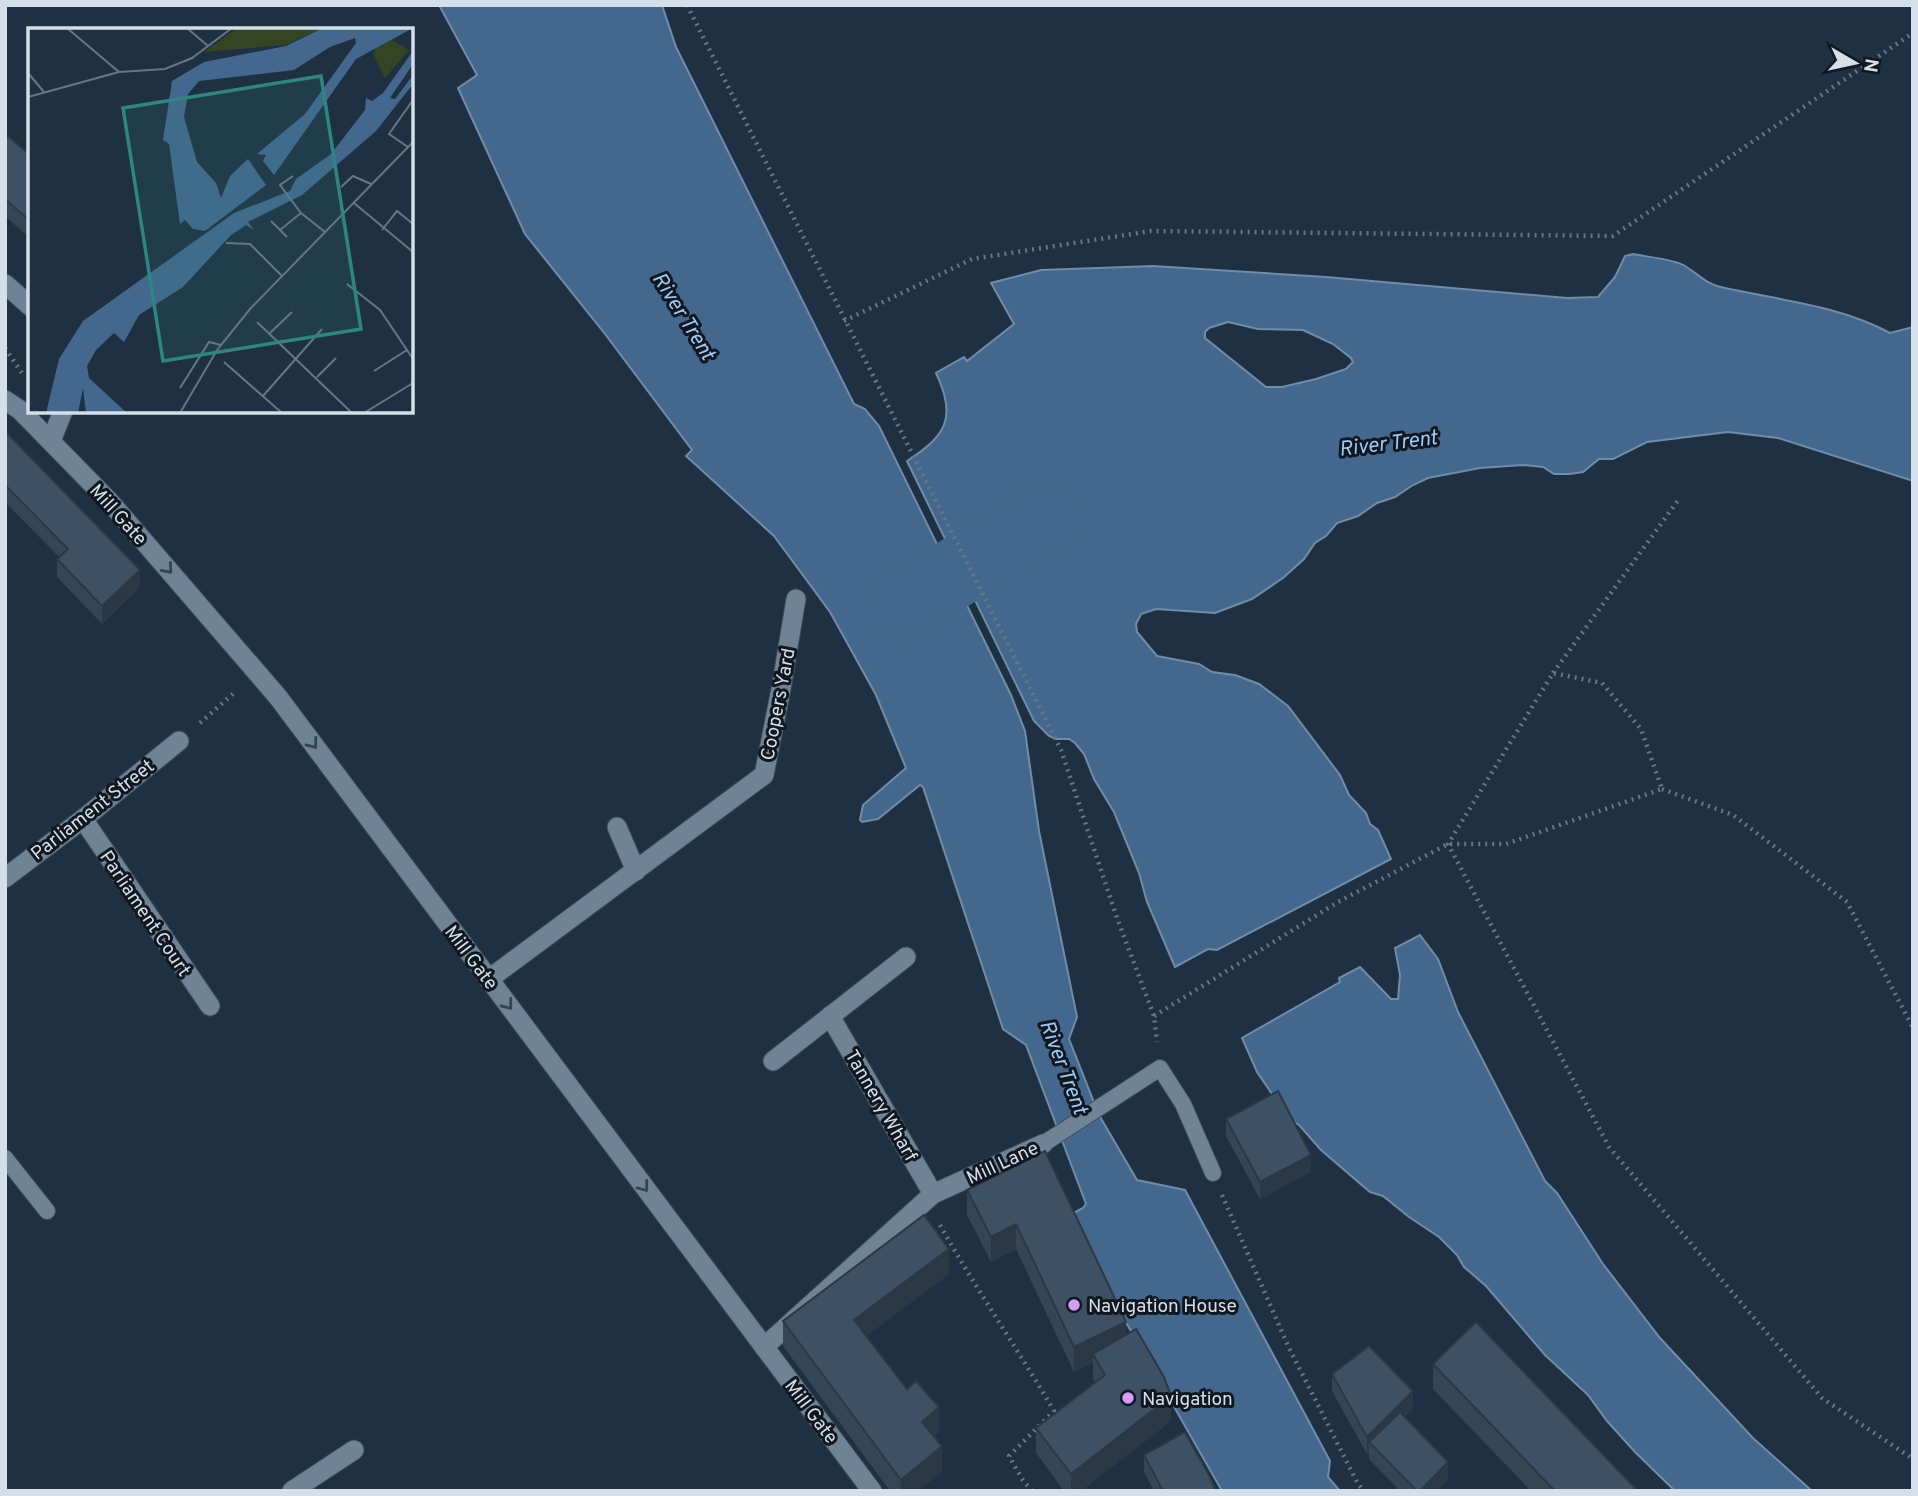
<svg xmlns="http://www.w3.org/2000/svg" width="1918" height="1496" font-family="Overpass,sans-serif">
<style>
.water{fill:#44688d;stroke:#6f8ca9;stroke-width:2;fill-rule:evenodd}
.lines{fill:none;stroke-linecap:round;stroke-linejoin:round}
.river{stroke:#44688d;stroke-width:70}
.service-casing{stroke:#3c4c5a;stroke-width:18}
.minor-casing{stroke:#3c4c5a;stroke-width:21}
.path{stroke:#677685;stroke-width:4.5;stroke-dasharray:2 5;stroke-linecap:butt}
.service{stroke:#6f8397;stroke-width:16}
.minor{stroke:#6f8397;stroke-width:19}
.wall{fill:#354555}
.shaded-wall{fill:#2b3845}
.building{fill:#3e5063;stroke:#2b3845;stroke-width:2}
.oneway{stroke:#36424f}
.poi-dot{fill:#d89af8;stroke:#10171f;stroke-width:2.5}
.labels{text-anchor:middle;stroke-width:6;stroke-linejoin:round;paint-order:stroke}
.street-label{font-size:19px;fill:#d4dfea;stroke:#10171f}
.poi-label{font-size:19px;fill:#d4dfea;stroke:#10171f;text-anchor:start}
.water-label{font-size:21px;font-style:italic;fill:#9dc9f8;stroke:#10171f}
.inset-road{fill:none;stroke:#677685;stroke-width:2}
.view{fill:#2d8681;fill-opacity:0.15;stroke:#2d8681;stroke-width:3.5}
.inset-edge{fill:none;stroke:#d4dfea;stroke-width:3.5}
</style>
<rect width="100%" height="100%" fill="#1f3042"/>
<g class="water">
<path d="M439 5H662L676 47 854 404 865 409 879 426 1011 695 1025 731 1039 831 1077 1017 1069 1039 1099 1115 1137 1180 1185 1190 1330 1461 1328 1477 1340 1491H1222L1066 1217 1083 1208 1086 1204 1026 1045 1003 1029 923 787 920 785 878 819 862 822 860 820 863 805 906 768 876 695 830 612 774 536 686 456 692 450 605 334 525 234 458 88 477 75Z"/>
<path d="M1633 254C1646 257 1675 259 1685 266 1697 273 1706 284 1721 287 1777 300 1839 305 1890 333L1913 327V481L1778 438 1728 432 1647 442 1613 459H1599L1583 472 1570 474H1554L1543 467 1523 465 1480 468 1428 478 1413 485 1395 497 1377 503 1358 516 1337 523 1326 536 1315 543 1304 559 1283 578 1252 599 1215 613 1156 609 1141 614 1136 624 1137 632 1157 656 1199 664 1212 672 1235 675 1259 684 1288 706 1340 775 1349 795 1366 813 1370 824 1378 830 1391 859 1217 950 1208 949 1175 967 1147 902 1139 873 1114 812 1094 779 1084 754 1075 743 1069 739H1056L1049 736 1034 721 907 461C945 436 958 419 936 373L964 357 967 361 1014 324 991 283 1041 270 1153 266 1326 277 1567 298 1598 297 1615 277 1625 256ZM1228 322 1258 329 1303 330 1333 344 1351 358 1353 362 1346 369 1316 379 1282 387H1266L1205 338V332L1209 328Z"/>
<path d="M1420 935 1438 959 1458 1012 1545 1181 1557 1193 1603 1264 1660 1338 1753 1438 1812 1491H1675L1635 1452 1607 1421 1588 1395 1545 1355 1486 1286 1464 1267 1457 1255 1439 1237 1409 1217 1383 1196 1370 1192 1321 1150 1299 1125 1289 1119 1257 1072 1242 1038 1340 982 1339 978 1360 967 1391 999H1398L1400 975 1395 948Z"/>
</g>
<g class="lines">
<path class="river" d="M900 606 1044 520"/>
<defs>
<g id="service">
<path d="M1043 1144 1160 1068 1183 1104 1213 1173"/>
<path d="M5 1158 47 1211"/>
</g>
<g id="minor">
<path d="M5 284 30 306"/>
<path d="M5 400 20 410 110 502 278 697 872 1491"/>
<path d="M51 441 63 411"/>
<path d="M83 819 210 1006"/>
<path d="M617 827 636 871"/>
<path d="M5 878 83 819 179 741"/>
<path d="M489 979 764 775 781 689 796 599"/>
<path d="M830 1016 933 1194"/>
<path d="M773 1061 906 957"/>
<path d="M764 1347 933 1194 1043 1144"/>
<path d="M292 1491 354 1450"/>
</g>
</defs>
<use href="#service" class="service-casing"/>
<use href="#minor" class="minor-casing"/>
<g class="path">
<path d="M687 5 1061 750 1117 918 1154 1016 1157 1042"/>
<path d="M844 321 972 259 1151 231 1613 236 1913 33"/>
<path d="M5 348 24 376"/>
<path d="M1553 673 1679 499"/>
<path d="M200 723 235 692"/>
<path d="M1662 789 1733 815 1847 902 1913 1028"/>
<path d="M1154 1016 1338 902 1448 844H1506L1662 789 1641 729 1602 683 1553 673 1448 844 1609 1147 1822 1398 1913 1459"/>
<path d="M1222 1195 1289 1348 1358 1484 1364 1491"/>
<path d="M940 1225C976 1289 1017 1348 1054 1411L1009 1456 1022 1479 1032 1491"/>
</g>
<use href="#service" class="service"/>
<use href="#minor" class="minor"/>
</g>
<g class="wall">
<path d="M5 140 30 155V238L5 216Z"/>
<path d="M5 431 140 587 102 624 57 577V559L59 557 5 502Z"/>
<path d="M1226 1119 1311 1172 1260 1199 1226 1136Z"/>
<path d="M1045 1151 1126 1335 1171 1421 1081 1491H1064L1036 1453V1428L1095 1382 1093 1379V1363L1074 1372 1016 1249 991 1262 967 1215V1190Z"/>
<path d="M949 1274 866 1336 939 1432 934 1436 942 1471 918 1491H890L783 1346V1321Z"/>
<path d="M1433 1364 1638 1491H1531L1433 1389Z"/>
<path d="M1332 1374 1413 1408 1404 1417 1448 1480 1437 1491H1400L1369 1459V1452L1367 1454 1332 1391Z"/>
<path d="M1144 1455 1216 1491H1154L1144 1472Z"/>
</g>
<g class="shaded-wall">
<path d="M140 570V587L102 624V606Z"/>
<path d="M1311 1155V1172L1260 1199V1182Z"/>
<path d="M1016 1224V1249L991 1262V1237Z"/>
<path d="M949 1249V1274L854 1345V1320Z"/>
<path d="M1126 1322V1347L1093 1354V1363L1074 1372V1347Z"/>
<path d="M1413 1391V1408L1374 1447 1369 1442V1452L1367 1454V1437Z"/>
<path d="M1171 1396V1421L1081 1491H1071V1474Z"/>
<path d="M939 1407V1432L922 1447V1422Z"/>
<path d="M942 1446V1471L918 1491H901V1480Z"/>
<path d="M1448 1462V1480L1437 1491H1420Z"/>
</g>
<g class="building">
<path d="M8 136 30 155V221L5 199V140Z"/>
<path d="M5 431 140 570 102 606 57 559 68 549 5 485Z"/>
<path d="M1278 1091 1311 1155 1260 1182 1226 1119Z"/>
<path d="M1045 1151 1126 1322 1074 1347 1016 1224 991 1237 967 1190Z"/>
<path d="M924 1215 949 1249 854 1320 907 1389 916 1381 939 1407 922 1422 942 1446 901 1480 783 1321Z"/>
<path d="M1476 1322 1638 1491H1555L1433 1364Z"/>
<path d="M1136 1329 1164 1377 1171 1396 1071 1474 1036 1428 1105 1375 1093 1354Z"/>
<path d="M1369 1346 1413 1391 1367 1437 1332 1374Z"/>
<path d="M1400 1412 1448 1462 1420 1491H1417L1369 1442Z"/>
<path d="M1185 1432 1210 1477 1216 1491H1163L1144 1455Z"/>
</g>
<defs><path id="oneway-chevron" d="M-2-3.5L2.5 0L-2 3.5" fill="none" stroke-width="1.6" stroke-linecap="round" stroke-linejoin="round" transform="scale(1.75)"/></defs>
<g class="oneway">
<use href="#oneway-chevron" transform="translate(168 569) rotate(49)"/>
<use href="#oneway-chevron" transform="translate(313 744) rotate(53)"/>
<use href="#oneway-chevron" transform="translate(508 1005) rotate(53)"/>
<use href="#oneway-chevron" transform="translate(644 1187) rotate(53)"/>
</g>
<g class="poi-dot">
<circle cx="1074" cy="1305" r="7"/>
<circle cx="1128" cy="1398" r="7"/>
</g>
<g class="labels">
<g class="street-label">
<text transform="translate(119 514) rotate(48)" y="7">Mill Gate</text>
<text transform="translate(777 704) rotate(-79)" y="7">Coopers Yard</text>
<text transform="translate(92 809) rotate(-38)" y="7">Parliament Street</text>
<text transform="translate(146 913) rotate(56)" y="7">Parliament Court</text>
<text transform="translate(472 957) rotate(53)" y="7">Mill Gate</text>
<text transform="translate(882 1105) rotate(60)" y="7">Tannery Wharf</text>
<text transform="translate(1002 1162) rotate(-25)" y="7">Mill Lane</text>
<text transform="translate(812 1411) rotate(53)" y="7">Mill Gate</text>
</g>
<g class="poi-label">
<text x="1088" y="1312">Navigation House</text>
<text x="1142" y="1405">Navigation</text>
</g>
<g class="water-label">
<text transform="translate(684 316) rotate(58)" y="7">River Trent</text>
<text transform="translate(1388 443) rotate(-7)" y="7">River Trent</text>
<text transform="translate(1064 1067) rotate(69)" y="7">River Trent</text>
</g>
</g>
<g transform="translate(28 28)">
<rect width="385" height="385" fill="#1f3042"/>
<path d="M209 0H295L257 17 176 24ZM364 12 381 22 357 50 345 26 348 19Z" fill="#334523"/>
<path d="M295 0H385L328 31 246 147 235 133 238 127 229 126 277 86 328 15 327 10 302 19 266 42 171 53 160 66 156 89 169 134 188 155 193 170 202 148 220 131 238 157 177 203 165 201 157 192 152 196 141 116 135 112 144 53 176 34 258 18ZM385 23V36L362 70 367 71 385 47V56L348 103 274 167 220 194 226 202 218 197 203 207 155 259 111 287 96 314 86 305 68 322 59 338 61 350 99 385H58L55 360 50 385H18L31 331 55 293 206 185 262 163 268 151 303 126 337 82 338 70 344 73 355 65Z" fill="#44688d"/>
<path class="inset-road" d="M39 0 91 44 137 41 164 30 204 0M159 0 180 18M0 45 16 64M0 69 91 44M380 119 361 106 385 72M265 148 252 157 273 185 297 204M313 159 325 148 343 156M326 175 385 224M243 193 259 209M252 202 273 185M354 202 369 183 385 196M198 215 222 216 254 248M319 256 352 282 385 331M229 294 324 385M242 305 264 284M196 334 254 385M346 343 379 322M289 349 308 330M152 360 181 314 193 317M235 368 294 301M152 385 189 322 222 281 385 114M336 385 385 355"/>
<path class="view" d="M293 48 333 301 135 333 95 80Z"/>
<rect width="385" height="385" class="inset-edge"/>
</g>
<rect width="1918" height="1496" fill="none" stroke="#d4dfea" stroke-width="14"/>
<g transform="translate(1855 63) rotate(99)" stroke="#10171f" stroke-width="5" paint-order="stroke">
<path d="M0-5L12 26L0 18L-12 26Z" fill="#d4dfea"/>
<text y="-10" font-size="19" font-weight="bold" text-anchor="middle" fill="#d4dfea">N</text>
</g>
</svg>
